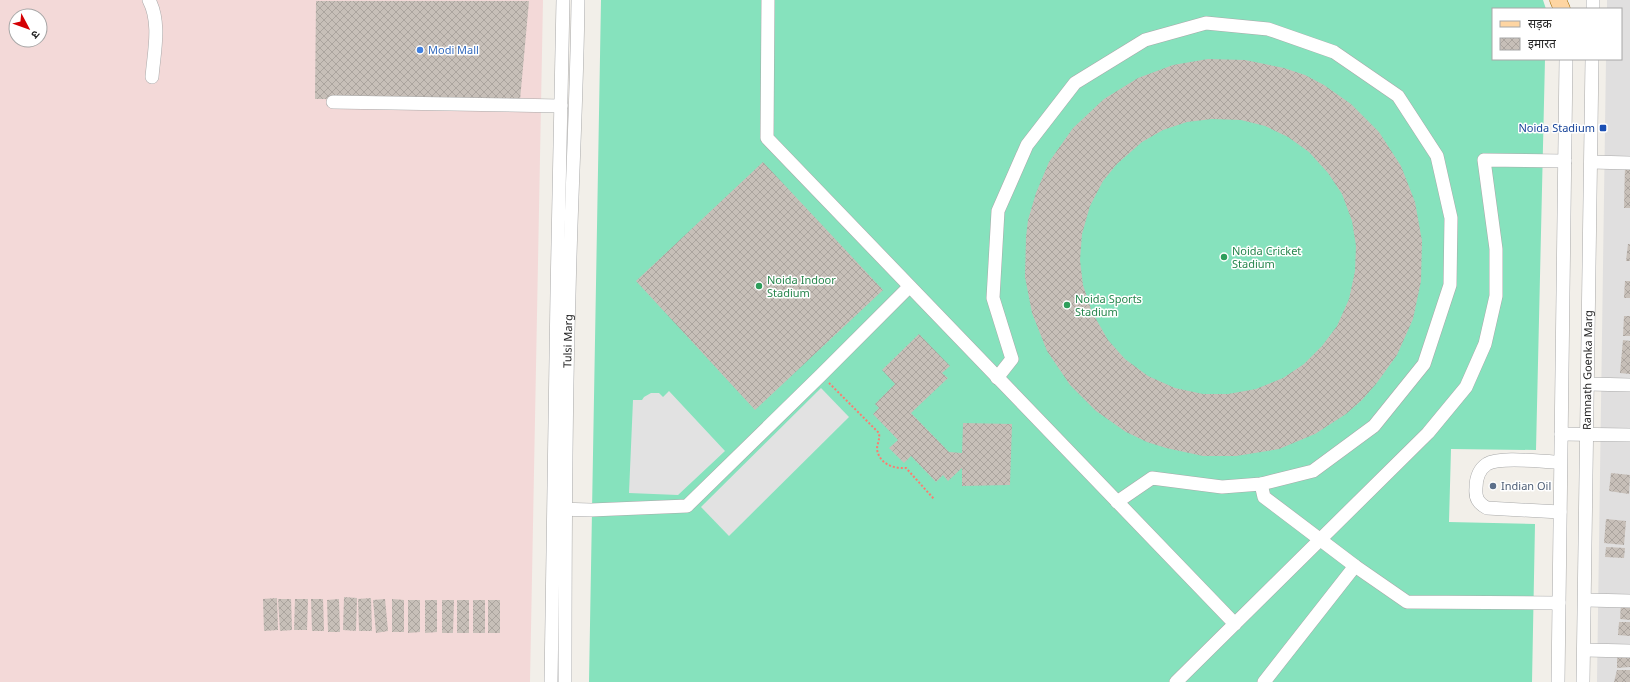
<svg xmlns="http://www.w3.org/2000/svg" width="1630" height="682" font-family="'Noto Sans','Noto Sans Devanagari',sans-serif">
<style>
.residential{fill:#e0dfdf}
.commercial{fill:#f3d9d8;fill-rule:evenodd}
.pitch{fill:#86e2bd}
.parking{fill:#e2e2e2}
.building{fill:url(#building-cross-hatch);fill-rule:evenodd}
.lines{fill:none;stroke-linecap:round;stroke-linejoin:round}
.minor-casing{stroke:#a9a9a9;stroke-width:14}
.major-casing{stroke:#a06900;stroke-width:17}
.path{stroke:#fd7c6f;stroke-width:2;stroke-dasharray:2 2;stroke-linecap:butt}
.minor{stroke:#fff;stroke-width:13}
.major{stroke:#fed5a2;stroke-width:16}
.shop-dot{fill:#3f7fe0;stroke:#fff;stroke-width:1.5}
.transit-dot{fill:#1a4fb4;stroke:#fff;stroke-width:1.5}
.leisure-dot{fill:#2e9e5b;stroke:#fff;stroke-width:1.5}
.service-dot{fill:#5c6f8a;stroke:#fff;stroke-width:1.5}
.labels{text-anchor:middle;stroke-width:3;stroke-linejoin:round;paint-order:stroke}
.shop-label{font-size:11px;fill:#366cbe;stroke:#fff;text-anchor:start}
.transit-label{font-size:11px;fill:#164399;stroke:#fff;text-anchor:end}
.leisure-label{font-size:11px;fill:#27864d;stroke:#fff;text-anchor:start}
.street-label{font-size:11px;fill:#222;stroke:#fff}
.service-label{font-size:11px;fill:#4e5e75;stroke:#fff;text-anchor:start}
</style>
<defs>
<pattern id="building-cross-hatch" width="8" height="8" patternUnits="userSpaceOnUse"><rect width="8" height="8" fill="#c7bfb8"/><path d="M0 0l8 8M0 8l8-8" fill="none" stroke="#aba49e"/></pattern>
</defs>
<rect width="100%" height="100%" fill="#f2efe9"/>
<path class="residential" d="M1607 0H1630V682H1597L1606 59H1621V9H1607Z"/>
<path class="commercial" d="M0 0H543L530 682H0ZM16 16H40V40H16Z"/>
<path class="pitch" d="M601 0H1543L1546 9H1493V59H1545L1536 450 1451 449 1449 522 1535 524 1532 682H589Z"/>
<g class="parking">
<path d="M821 388 849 417 729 536 701 507Z"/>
<path d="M669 391 725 451 678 495 629 493 633 400H642L644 397 651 393H659L663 397Z"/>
</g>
<g class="building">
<path d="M316 1H529L520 100 315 99Z"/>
<path d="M1208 59 1245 60 1284 68 1305 75 1324 85 1351 104 1379 132 1401 166 1415 202 1422 241 1421 281 1413 319 1397 355 1376 384 1362 400 1346 414 1315 434 1279 449 1236 456H1203L1166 448 1147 442 1126 432 1096 411 1070 385 1047 351 1032 313 1025 277 1026 237 1028 220 1036 193 1049 162 1073 128 1104 99 1138 78 1173 65ZM1212 119 1241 120 1265 126 1288 137 1309 152 1328 173 1342 194 1352 221 1356 246 1355 271 1349 299 1337 326 1322 346 1304 364 1283 378 1256 389 1228 394H1203L1175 388 1148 376 1125 359 1108 340 1092 312 1083 285 1080 260 1082 234 1090 206 1103 181 1117 164 1142 142 1163 130 1187 122Z"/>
<path d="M763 162 883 290 755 410 636 281Z"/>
<path d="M1625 166H1630V208H1624Z"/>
<path d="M1628 244H1630V261H1626Z"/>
<path d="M1625 281H1630V298H1624Z"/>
<path d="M1624 316H1630V336H1623Z"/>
<path d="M919 334 950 366 942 373 948 378 911 413 949 452 962 453 963 423 1012 424 1010 485 962 486V468L948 481 943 475 936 482 911 456 904 463 889 448 898 440 873 414 879 408 875 404 895 384 882 370Z"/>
<path d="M1623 340 1630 341V374L1620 373Z"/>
<path d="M1611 473 1630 475 1629 494 1609 491Z"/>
<path d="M1606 519 1626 521 1624 545 1604 543Z"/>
<path d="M1606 547 1625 548 1624 558 1605 557Z"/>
<path d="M344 597 357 598 356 631 343 630Z"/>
<path d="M277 598 278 630 264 631 263 599Z"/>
<path d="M371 598 372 631H359L358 599Z"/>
<path d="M278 599H291L292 630 280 631Z"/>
<path d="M295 599H308L307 630H294Z"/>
<path d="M311 599H323L324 631H312Z"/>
<path d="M339 599 340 632H328L327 600Z"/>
<path d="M385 599 388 631 376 633 373 600Z"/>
<path d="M392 599 404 600V632H392Z"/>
<path d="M408 600H420V632L408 633Z"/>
<path d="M425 600H437V632L425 633Z"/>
<path d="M442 600H454L453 633H442Z"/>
<rect x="457" y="600" width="12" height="33"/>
<rect x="473" y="600" width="12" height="33"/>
<rect x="488" y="600" width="12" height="33"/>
<path d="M1621 603 1630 604V620L1620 619Z"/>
<path d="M1619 622H1630V636L1618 635Z"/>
<path d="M1617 654H1630V667L1617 668Z"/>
<path d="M1617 670H1630V682H1614Z"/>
</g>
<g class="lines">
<defs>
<g id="minor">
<path d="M149 0C161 23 154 52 152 77"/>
<path d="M768 0 767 138 1235 624"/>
<path d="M1593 9V0"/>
<path d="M333 102 561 106"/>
<path d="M1591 162 1630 163"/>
<path d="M997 378 1012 359 993 298 998 211 1027 145 1075 83 1145 40 1206 23 1268 29 1334 52 1398 96 1437 156 1451 218 1450 285 1424 364 1374 426 1313 471 1261 484 1222 487 1152 478 1117 502"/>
<path d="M1588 384 1630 385"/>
<path d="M1561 434 1630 435"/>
<path d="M1261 484 1264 497 1355 566 1407 602 1559 603"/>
<path d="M558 509 591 510 687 506 821 375 909 287"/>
<path d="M1560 512 1487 508C1478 503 1475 498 1476 488 1476 479 1478 470 1487 464 1500 456 1544 462 1560 462"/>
<path d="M1585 600 1630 601"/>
<path d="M1584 650 1630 651"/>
<path d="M551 682 557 293 563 0"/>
<path id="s1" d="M565 682C565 553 565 424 569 295 571 196 577 98 578 0"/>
<path d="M1176 682 1428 433 1466 387 1485 344 1496 296V249L1484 160 1565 161"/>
<path d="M1264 682 1355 566"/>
<path d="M1558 682 1566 59"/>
<path id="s2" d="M1583 682 1592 59"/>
</g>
<path id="major" d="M1558 0 1562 9"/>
</defs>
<use href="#minor" class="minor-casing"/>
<use href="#major" class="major-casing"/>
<path class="path" d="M829 383 879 433C880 440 877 444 877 449 879 464 894 469 906 468L934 499"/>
<use href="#minor" class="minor"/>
<use href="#major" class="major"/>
</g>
<circle class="shop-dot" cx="420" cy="50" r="4"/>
<rect class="transit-dot" x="1599" y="124" width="8" height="8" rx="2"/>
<g class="leisure-dot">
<circle cx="1224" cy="257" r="4"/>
<circle cx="759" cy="286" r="4"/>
<circle cx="1067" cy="305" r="4"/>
</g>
<circle class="service-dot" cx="1493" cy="486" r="4"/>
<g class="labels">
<g class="shop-label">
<text x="428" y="54">Modi Mall</text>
</g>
<g class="transit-label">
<text x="1595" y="132">Noida Stadium</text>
</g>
<g class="leisure-label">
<text x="1232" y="255">Noida Cricket<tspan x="1232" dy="13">Stadium</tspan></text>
<text x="767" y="284">Noida Indoor<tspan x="767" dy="13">Stadium</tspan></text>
<text x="1075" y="303">Noida Sports<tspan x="1075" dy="13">Stadium</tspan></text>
</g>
<g class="street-label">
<text dy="4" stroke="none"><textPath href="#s1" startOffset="341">Tulsi Marg</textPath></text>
<text dy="4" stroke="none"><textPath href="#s2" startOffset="312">Ramnath Goenka Marg</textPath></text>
</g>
<g class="service-label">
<text x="1501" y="490">Indian Oil</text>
</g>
</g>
<rect x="1492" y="8" width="130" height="52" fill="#ffffff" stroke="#a7a7a7"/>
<rect x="1500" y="21" width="20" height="6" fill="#fed5a2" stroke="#a7a7a7"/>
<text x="1528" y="28" font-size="12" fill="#222222">सड़क</text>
<rect x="1500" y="38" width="20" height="12" fill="url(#building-cross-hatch)" stroke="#a7a7a7"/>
<text x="1528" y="48" font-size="12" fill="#222222">इमारत</text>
<g transform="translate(28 28) rotate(131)"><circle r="19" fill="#ffffff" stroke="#a7a7a7"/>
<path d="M0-3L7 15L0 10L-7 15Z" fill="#d40003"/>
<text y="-6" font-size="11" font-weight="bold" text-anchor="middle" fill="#222222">उ</text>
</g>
</svg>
